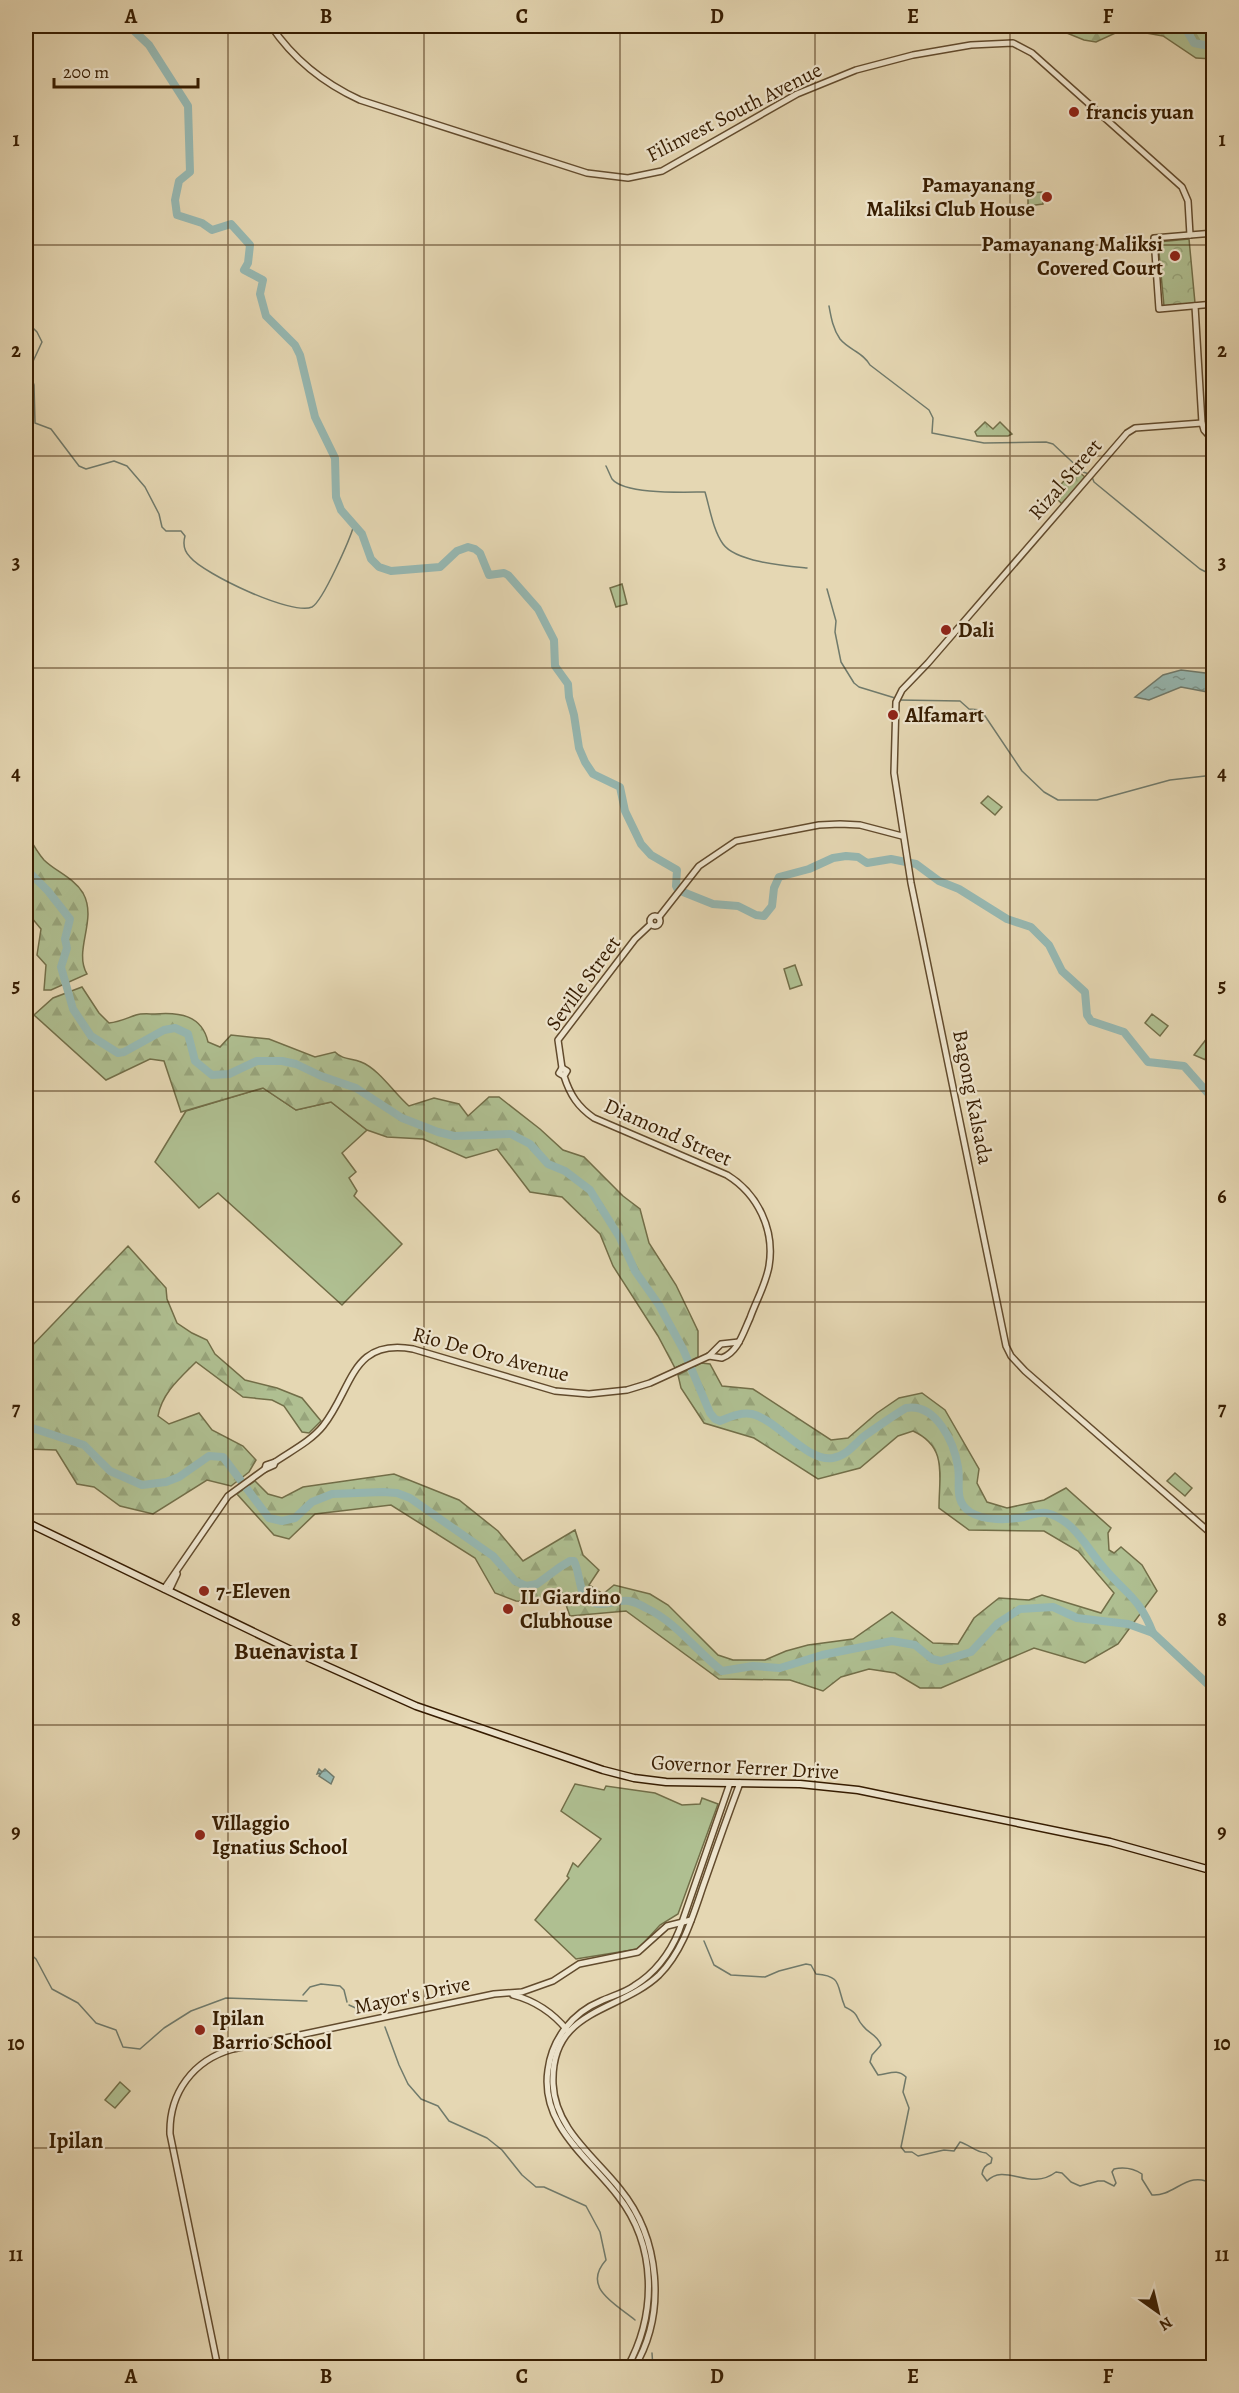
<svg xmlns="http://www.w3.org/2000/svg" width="1239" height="2393" font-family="Alegreya,serif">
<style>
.green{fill:#afbf91;stroke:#726e48;stroke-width:1.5}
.forest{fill:url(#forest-firs);stroke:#726e48;stroke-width:1.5}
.park{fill:url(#park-crowns);stroke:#726e48;stroke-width:1.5}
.water{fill:url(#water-ripples);stroke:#707a6b;stroke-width:1.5}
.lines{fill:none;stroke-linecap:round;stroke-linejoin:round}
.stream{stroke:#707a6b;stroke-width:1.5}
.river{stroke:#96b8b2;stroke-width:8}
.tertiary-casing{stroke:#624b2d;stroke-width:8}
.secondary-casing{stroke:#361c00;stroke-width:9}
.tertiary{stroke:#eee5ce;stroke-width:5}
.secondary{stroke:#eee5ce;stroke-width:6}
.grid{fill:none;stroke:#361c00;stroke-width:1.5;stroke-opacity:0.55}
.poi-dot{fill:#8f2418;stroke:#eee5ce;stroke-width:2}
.labels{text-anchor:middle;stroke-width:4.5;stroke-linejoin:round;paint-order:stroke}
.street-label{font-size:21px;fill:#361c00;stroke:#eee5ce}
.poi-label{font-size:21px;font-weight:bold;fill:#361c00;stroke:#eee5ce;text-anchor:start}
.neighbourhood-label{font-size:22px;font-weight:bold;fill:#361c00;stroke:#eee5ce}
.quarter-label{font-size:24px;font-weight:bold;fill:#361c00;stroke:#eee5ce}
.neatline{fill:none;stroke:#361c00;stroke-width:2}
.grid-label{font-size:20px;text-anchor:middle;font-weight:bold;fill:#361c00}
</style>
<defs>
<pattern id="forest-firs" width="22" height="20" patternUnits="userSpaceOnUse" patternTransform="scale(1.5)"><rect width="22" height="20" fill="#afbf91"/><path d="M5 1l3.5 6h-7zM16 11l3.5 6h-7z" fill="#97a47b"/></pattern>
<pattern id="park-crowns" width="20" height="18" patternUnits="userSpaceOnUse" patternTransform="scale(1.5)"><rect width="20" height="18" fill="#afbf91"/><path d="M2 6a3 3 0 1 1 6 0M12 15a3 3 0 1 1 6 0" fill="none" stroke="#97a47b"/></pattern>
<pattern id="water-ripples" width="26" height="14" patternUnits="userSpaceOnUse" patternTransform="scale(1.5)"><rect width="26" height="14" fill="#96b8b2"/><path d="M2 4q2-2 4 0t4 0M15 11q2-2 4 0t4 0" fill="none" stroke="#7b958e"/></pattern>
</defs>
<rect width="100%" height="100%" fill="#e5d7b3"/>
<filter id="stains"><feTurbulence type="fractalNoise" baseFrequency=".00333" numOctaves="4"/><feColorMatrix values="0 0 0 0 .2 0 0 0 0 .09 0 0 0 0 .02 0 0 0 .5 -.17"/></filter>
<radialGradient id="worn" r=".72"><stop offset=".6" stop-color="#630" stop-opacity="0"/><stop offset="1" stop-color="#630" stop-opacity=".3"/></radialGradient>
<g class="green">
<path d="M622 584 627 604 616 607 610 588Z"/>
<path d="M988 796 1002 807 995 815 981 803Z"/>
<path d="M795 965 802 985 790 989 784 969Z"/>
<path d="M1152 1014 1168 1026 1160 1036 1145 1023Z"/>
<path d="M263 1088 296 1110 331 1102 367 1130 342 1153 356 1172 349 1178 357 1191 354 1196 402 1244 342 1305 218 1193 199 1208 155 1162 186 1111Z"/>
<path d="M1175 1473 1192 1488 1185 1496 1167 1481Z"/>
<path d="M575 1784 604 1790 606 1786 655 1793 682 1805 700 1804 702 1798 718 1804 678 1914 660 1925 638 1949 576 1959 535 1920 569 1878 567 1876 573 1863 578 1867 601 1839 561 1811Z"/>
<path d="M120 2082 130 2091 115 2108 105 2100Z"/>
</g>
<g class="forest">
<path d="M976 26H1213V59L1196 58 1163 36 1124 29 1096 42 1084 40 1062 31 1040 33Z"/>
<path d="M26 832C31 841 37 852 44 860 55 871 74 878 83 893 98 920 73 950 87 974L51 990H44L46 965 37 955 41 929 26 911Z"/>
<path d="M82 987 99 1013 109 1023C120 1022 127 1018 136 1015 142 1013 149 1014 155 1014 179 1012 202 1015 208 1042L220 1047 231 1035 269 1039 315 1057 335 1052C343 1060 351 1058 361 1062 379 1069 394 1093 409 1106L434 1098 459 1104 468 1116 489 1097H499L540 1129 563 1150 584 1157 623 1196 640 1209 649 1243 676 1285 698 1331V1357L675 1368 658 1336 613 1266 600 1234 562 1197 530 1192 497 1149 466 1158 423 1139 387 1137 367 1130 331 1102 296 1110 263 1088 181 1112 164 1061 150 1059 106 1080 34 1015 53 998Z"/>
<path d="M128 1246 166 1288 167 1299 177 1323 192 1333 207 1340 215 1354 245 1380 277 1388 302 1398 321 1421 309 1433 302 1432 284 1406 272 1400 243 1397 196 1362C180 1378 162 1393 158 1416L169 1424 199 1413 212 1430 243 1446 256 1460 249 1472 231 1486 207 1480 153 1514 120 1506 94 1487 77 1484 56 1450 26 1449V1352Z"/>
<path d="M701 1363 710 1364 722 1386 753 1389 831 1440 848 1438 877 1413 899 1398 922 1393 945 1410 979 1469 977 1483 987 1502 1007 1508 1044 1500 1066 1488 1111 1528 1108 1533 1109 1550 1114 1553 1121 1547 1142 1565 1157 1591 1118 1644 1085 1663 1034 1648 941 1688H920L895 1673 869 1669 841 1677 823 1691 790 1680 719 1679 626 1611 570 1616 561 1591 538 1602 516 1601 495 1593 475 1558 391 1505 315 1514 289 1539 274 1535 237 1494 255 1481 268 1494 282 1498 303 1487 394 1474 459 1500 498 1531 523 1561 575 1530 583 1555 599 1570 589 1585 603 1594 614 1585 650 1594 668 1605 718 1655 733 1660H765L786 1651 808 1645 853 1639 892 1612 933 1643 958 1644 974 1618 999 1598 1029 1600 1042 1595 1101 1613 1114 1593 1078 1551 1044 1531 969 1530 939 1508C939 1475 948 1447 913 1431L898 1436 860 1468 818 1479 754 1438 704 1423 681 1388 678 1375Z"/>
</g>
<g class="park">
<path d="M1042 192 1043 204 1028 206V193Z"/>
<path d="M1189 239 1195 303 1164 306 1158 242Z"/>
<path d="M985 422 993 429 1000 422 1012 434 1008 436H977L975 432Z"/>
<path d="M1075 469 1085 477 1062 504 1052 494Z"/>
<path d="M1211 1033H1213V1063L1194 1055Z"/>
</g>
<g class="water">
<path d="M1181 670 1213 674V693L1181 687 1149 700 1135 697 1163 675Z"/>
<path d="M319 1769 322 1772 325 1769 334 1777 331 1784 319 1776 321 1773 317 1774Z"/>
</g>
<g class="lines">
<g class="stream">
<path d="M829 306C831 317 833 329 840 339 849 350 863 352 870 365L929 410 933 418 932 433 984 443 1046 442 1053 444 1083 472 1089 474"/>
<path d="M26 321 37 332 42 342 29 370 34 385 35 423 51 429 79 466 86 469 114 461 127 466 145 487 159 514 162 527 166 531H181L185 536C183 543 184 551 190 557 204 574 292 616 312 607 323 601 350 539 354 525"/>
<path d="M606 466C608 470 610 475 612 479 625 495 686 492 705 492 710 509 713 530 723 544 736 562 786 566 807 568"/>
<path d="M1092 477 1094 482 1200 569 1214 576"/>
<path d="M827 589 836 621 835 632 841 662 854 683 859 687 895 698"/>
<path d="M899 700 960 701 969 709 981 710 1022 771 1044 792 1058 800H1097L1170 780 1214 775"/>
<path d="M704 1941 714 1965 731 1975 765 1977 779 1971 806 1964 811 1965 816 1974C843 1976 836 1986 845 2007 861 2015 854 2016 863 2026 869 2034 877 2034 881 2045L872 2055 870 2062 878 2075C889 2074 897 2068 906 2077L903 2092 909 2108 901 2147 905 2152H912L918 2156 944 2150 954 2151 960 2142C970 2145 975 2152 986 2153L992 2158 991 2163C985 2165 983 2168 982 2174L987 2181C1005 2162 1030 2192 1056 2172L1062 2173 1071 2182 1080 2186 1098 2181H1104L1114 2186 1116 2183 1112 2172 1114 2169C1124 2167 1133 2168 1142 2174V2179L1152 2195C1175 2197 1188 2168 1214 2185"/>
<path d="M26 1950 36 1959 52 1989 78 2003 96 2023 116 2030 123 2047 140 2049 164 2028 191 2011 226 1998 307 2001"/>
<path d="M303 1995 310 1987 321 1984 340 1986 344 1990 347 2002"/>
<path d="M349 2005 358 2009 375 2006 380 2009"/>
<path d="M385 2027 399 2065 408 2084 421 2099 438 2106 449 2121 487 2138 502 2150 522 2175 536 2187H544L586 2206 600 2232 606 2260C581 2288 616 2304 635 2320"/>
<path d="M652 2353 653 2368"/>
</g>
<g class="river">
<path d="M70 26 103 29 110 26"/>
<path d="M129 26 149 45 188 106 190 172 179 181 175 200 177 215 202 223 212 230 231 224 250 245 248 263 244 270 263 280 260 294 266 316 295 345 300 355 315 417 335 458 336 497 341 510 362 534 371 559 379 567 391 571 440 567 457 551 468 547 475 549 480 553 489 575 504 573 508 575 538 609 554 640 555 666 568 684 569 697 574 715 579 748 585 762 593 774 620 787 625 811 641 844 651 855 677 870 676 886 678 890 713 904 738 906 756 915 764 916 772 906 774 888 779 877 809 869 833 858 846 856 858 857 867 863 891 859 916 864 939 881 959 889 1007 919 1031 927 1049 945 1062 971 1085 992 1087 1015 1091 1021 1124 1032 1148 1062 1184 1066 1214 1100"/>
<path d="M1173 26 1187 31 1194 43 1214 47"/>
<path d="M26 869 48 891 70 919 65 939 67 948 61 967 73 1009 91 1036 118 1053 124 1052 164 1030 175 1028 188 1034 195 1061 212 1075 229 1074 257 1061H282L296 1064 321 1076 356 1088 402 1118 438 1132 454 1136 511 1134 530 1144 548 1164 565 1171 590 1190 620 1238 635 1271 659 1305 683 1349 710 1413 715 1419 720 1421C730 1417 741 1412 752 1414 778 1420 806 1462 833 1458 846 1456 854 1445 863 1437 877 1427 891 1417 906 1408 936 1403 954 1442 958 1467 961 1484 953 1500 970 1512 984 1521 1008 1520 1024 1517 1031 1515 1038 1512 1046 1513 1074 1519 1087 1549 1104 1568 1127 1595 1139 1597 1153 1633"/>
<path d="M26 1426 84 1445 110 1471 142 1485 166 1482 179 1477 209 1456 223 1457 269 1518 282 1521 295 1518 312 1502 332 1494 383 1492 397 1493 410 1498 493 1556 515 1581 526 1586 537 1584 560 1567 570 1561H574C580 1573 579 1593 588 1600 600 1609 616 1599 629 1601 634 1602 641 1605 646 1608 676 1622 696 1651 722 1671L753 1666 780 1668 822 1655 892 1641 915 1645 932 1659 941 1661 971 1652 998 1623 1020 1609 1053 1607 1077 1618 1128 1624 1153 1633 1214 1690"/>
</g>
<defs>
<g id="tertiary">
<path d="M271 26C294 60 323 83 360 100L587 173 628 178 662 171 797 94 856 70 913 55 971 45 1013 43 1032 53 1182 187 1188 201 1190 235"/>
<path d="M1214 233 1154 238 1159 309 1214 304"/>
<path d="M1195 306 1202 423 1204 430 1214 441"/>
<path d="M1202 423 1135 428 1127 433 928 663 902 690 896 702 894 773 911 883 1006 1346 1011 1356 1025 1371 1214 1536"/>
<circle cx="655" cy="921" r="5"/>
<path d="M659 917 699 866 736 841 819 825 840 824 860 825 902 836"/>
<path d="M562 1068 558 1040 635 939 651 924"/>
<path d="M564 1076 559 1073 562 1068 567 1071 564 1076C570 1095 578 1107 594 1118L727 1175C758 1194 775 1230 769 1266 766 1284 756 1301 750 1318 743 1333 738 1352 722 1358L709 1356"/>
<path d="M265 1469 274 1465 275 1462C291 1451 311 1441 323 1426 353 1388 351 1338 413 1349L555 1391 589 1394 627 1390 650 1383 709 1356 721 1344 739 1342"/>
<path d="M164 1589 228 1496 265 1469 266 1465 275 1462"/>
<path d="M169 1591 177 1574"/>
<path d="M513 1995C536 2001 553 2013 567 2030"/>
<path d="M218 2368 170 2134C169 2093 193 2060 233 2049L494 1994 522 1992 553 1981 579 1964 638 1952 667 1926 691 1920"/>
<path d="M627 2368C657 2314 657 2246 618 2196 588 2157 540 2125 548 2070 552 2039 572 2013 601 2001 612 1996 624 1993 634 1986 655 1973 670 1953 679 1931L730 1783"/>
<path d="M634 2368C667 2313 660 2238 620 2189 595 2157 555 2129 553 2084 550 2008 619 2013 659 1975 685 1949 694 1911 706 1878 717 1846 728 1815 740 1783"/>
</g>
<path id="secondary" d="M26 1522 291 1650 416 1706 603 1770 634 1778 666 1782 800 1784 858 1790 1110 1842 1214 1871"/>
</defs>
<use href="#tertiary" class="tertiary-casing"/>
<use href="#secondary" class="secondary-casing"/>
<use href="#tertiary" class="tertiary"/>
<use href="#secondary" class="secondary"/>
</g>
<path class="grid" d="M228 26V2368M424 26V2368M620 26V2368M815 26V2368M1010 26V2368M26 245H1214M26 456H1214M26 668H1214M26 879H1214M26 1091H1214M26 1302H1214M26 1514H1214M26 1725H1214M26 1937H1214M26 2148H1214"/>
<g class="poi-dot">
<circle cx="1074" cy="112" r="6"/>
<circle cx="1047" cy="197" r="6"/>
<circle cx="1175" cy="256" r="6"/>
<circle cx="946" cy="630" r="6"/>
<circle cx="893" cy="715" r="6"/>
<circle cx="204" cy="1591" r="6"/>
<circle cx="508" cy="1609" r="6"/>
<circle cx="200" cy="1835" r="6"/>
<circle cx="200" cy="2030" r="6"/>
</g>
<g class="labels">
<g class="street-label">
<text transform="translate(734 112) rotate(-27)" y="7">Filinvest South Avenue</text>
<text transform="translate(1065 479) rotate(-49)" y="7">Rizal Street</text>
<text transform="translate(583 983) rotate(-54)" y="7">Seville Street</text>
<text transform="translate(973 1097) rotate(79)" y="7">Bagong Kalsada</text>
<text transform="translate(668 1132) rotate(24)" y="7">Diamond Street</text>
<text transform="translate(491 1354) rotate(15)" y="7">Rio De Oro Avenue</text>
<text transform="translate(745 1767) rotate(3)" y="7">Governor Ferrer Drive</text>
<text transform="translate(412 1995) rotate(-12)" y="7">Mayor's Drive</text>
</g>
<g class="poi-label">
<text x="1086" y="119">francis yuan</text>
<text x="1035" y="192" text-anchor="end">Pamayanang<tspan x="1035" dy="24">Maliksi Club House</tspan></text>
<text x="1163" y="251" text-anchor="end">Pamayanang Maliksi<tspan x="1163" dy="24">Covered Court</tspan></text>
<text x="958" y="637">Dali</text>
<text x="905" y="722">Alfamart</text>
<text x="216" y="1598">7-Eleven</text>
<text x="520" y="1604">IL Giardino<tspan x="520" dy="24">Clubhouse</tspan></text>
<text x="212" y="1830">Villaggio<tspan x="212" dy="24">Ignatius School</tspan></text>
<text x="212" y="2025">Ipilan<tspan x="212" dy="24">Barrio School</tspan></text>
</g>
<g class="neighbourhood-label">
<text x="76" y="2148">Ipilan</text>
</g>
<g class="quarter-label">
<text x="296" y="1659">Buenavista I</text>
</g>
</g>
<rect width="1239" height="2393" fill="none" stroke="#e5d7b3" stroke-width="66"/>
<g transform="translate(1158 2312) rotate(146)" stroke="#eee5ce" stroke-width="4.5" paint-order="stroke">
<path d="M0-4.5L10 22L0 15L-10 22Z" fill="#361c00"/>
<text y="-9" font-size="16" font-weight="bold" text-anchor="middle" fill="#361c00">N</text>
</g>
<path d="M54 78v9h144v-9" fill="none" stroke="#361c00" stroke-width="3"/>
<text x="63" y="78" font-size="18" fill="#361c00" stroke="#eee5ce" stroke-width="4.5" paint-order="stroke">200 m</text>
<rect x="33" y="33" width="1173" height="2327" class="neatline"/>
<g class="grid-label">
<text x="131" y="23">A</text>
<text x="326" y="23">B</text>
<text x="522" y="23">C</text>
<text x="717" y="23">D</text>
<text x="913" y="23">E</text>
<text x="1108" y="23">F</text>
<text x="16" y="146">1</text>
<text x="1222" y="146">1</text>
<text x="16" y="357">2</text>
<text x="1222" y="357">2</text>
<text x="16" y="569">3</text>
<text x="1222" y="569">3</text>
<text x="16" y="780">4</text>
<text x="1222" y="780">4</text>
<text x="16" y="992">5</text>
<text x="1222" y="992">5</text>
<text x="16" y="1203">6</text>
<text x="1222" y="1203">6</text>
<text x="16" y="1415">7</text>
<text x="1222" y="1415">7</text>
<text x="16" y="1626">8</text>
<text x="1222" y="1626">8</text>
<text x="16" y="1838">9</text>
<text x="1222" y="1838">9</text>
<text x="16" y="2050">10</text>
<text x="1222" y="2050">10</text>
<text x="16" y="2261">11</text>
<text x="1222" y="2261">11</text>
<text x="131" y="2383">A</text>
<text x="326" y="2383">B</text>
<text x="522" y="2383">C</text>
<text x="717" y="2383">D</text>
<text x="913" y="2383">E</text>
<text x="1108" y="2383">F</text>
</g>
<rect width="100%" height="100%" filter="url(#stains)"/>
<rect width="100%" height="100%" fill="url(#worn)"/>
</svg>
